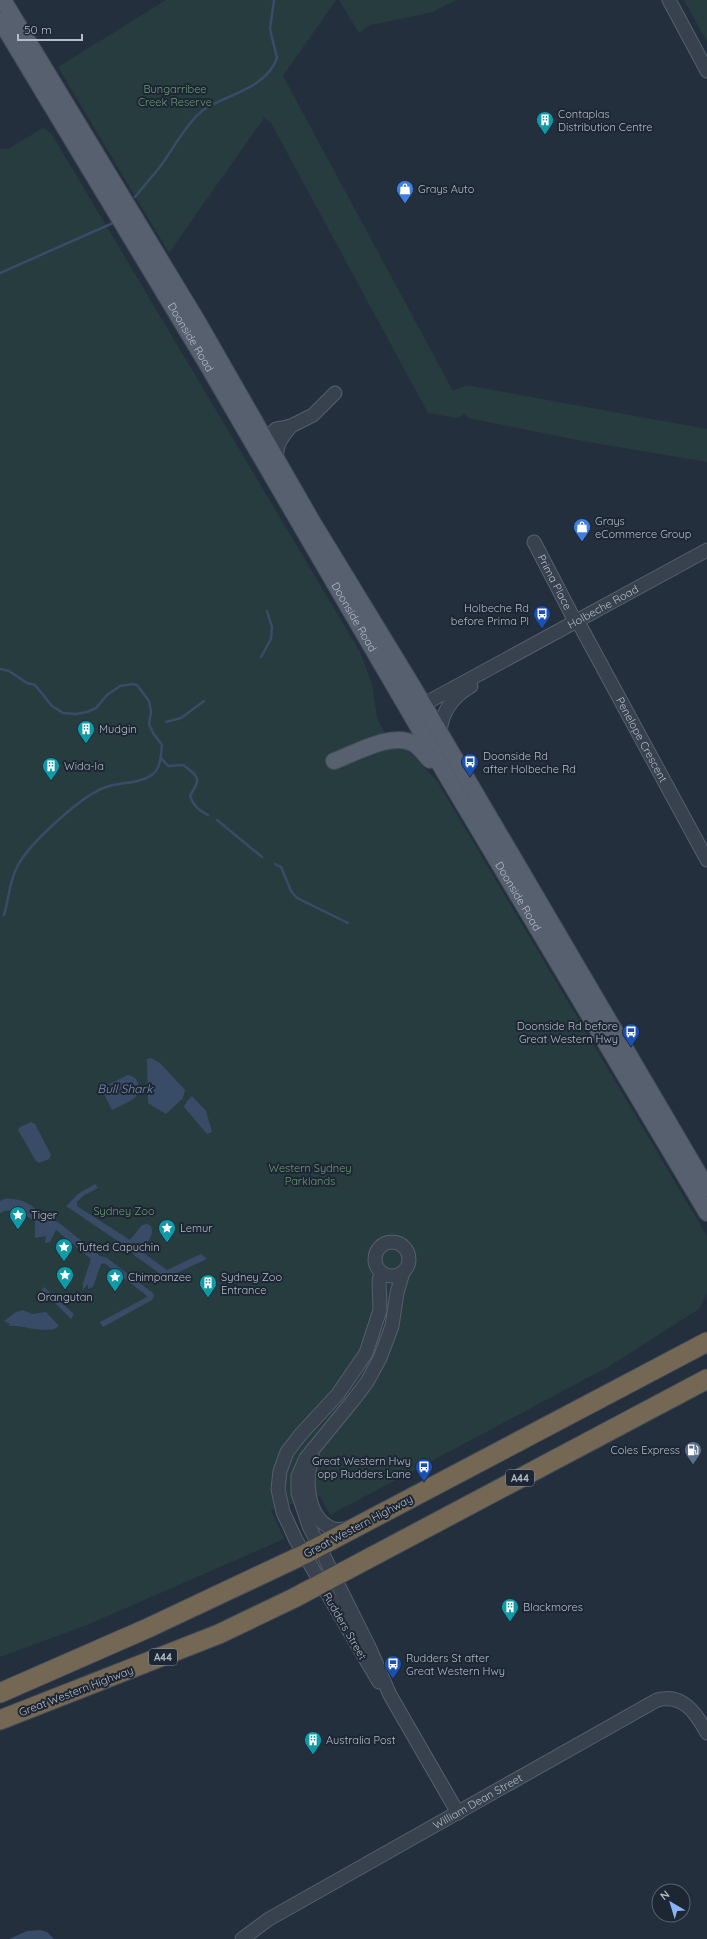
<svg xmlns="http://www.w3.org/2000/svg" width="707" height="1939" font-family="Quicksand,sans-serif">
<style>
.green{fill:#263c3f}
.water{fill:#394c67}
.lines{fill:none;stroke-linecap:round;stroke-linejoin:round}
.stream{stroke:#394c67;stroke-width:2.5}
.minor-casing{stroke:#565f6c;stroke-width:15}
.major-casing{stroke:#414a57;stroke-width:18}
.highway-casing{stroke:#434c59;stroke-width:21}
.minor{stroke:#38414e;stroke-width:13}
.major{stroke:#56606e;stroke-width:16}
.highway{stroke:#746855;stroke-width:19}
.labels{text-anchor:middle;stroke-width:4;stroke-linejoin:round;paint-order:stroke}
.shield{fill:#1d2633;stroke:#878f9c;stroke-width:1}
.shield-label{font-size:10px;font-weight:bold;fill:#b4bcc9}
.park-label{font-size:11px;fill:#6b9a76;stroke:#1d2633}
.poi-label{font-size:11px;fill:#b4bcc9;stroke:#1d2633;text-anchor:start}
.street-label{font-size:11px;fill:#b4bcc9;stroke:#1d2633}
.water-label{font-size:12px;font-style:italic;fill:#7c92b1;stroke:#1d2633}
</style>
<rect width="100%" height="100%" fill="#242f3e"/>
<g class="green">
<path d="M166 0H336L283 76 453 391 466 385 707 429V462L583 441 468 418 465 414 457 418 428 413 271 123 264 118 169 253 58 67Z"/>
<path d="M339 0H456L433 12 371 25 359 33Z"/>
<path d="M684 0H707V42Z"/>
<path d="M43 128 51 133 360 652 372 684 377 718 386 735 414 756 437 781 707 1236V1293L699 1309 608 1367 330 1515 320 1496 271 1510 284 1539 87 1625 0 1657V149H8Z"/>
</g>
<g class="water">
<path d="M151 1058 160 1063 185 1090 183 1098 166 1114 148 1103 147 1059Z"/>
<path d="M128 1075C133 1076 136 1078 138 1083 145 1098 123 1104 112 1110L101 1088Z"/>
<path d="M192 1096 206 1111 212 1132 207 1134 184 1107 187 1101Z"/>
<path d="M31 1122 35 1124 51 1155 49 1159 39 1163 36 1161 18 1130 20 1127Z"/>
<path d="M95 1184 98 1188 83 1196 77 1202V1206L130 1240 142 1225 147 1224 151 1226C155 1236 146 1243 141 1251L167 1270 201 1254 207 1259 166 1278 135 1256 131 1250 66 1206 78 1194Z"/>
<path d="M4 1199C34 1197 35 1216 58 1222L100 1256 107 1258 153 1293 154 1296 152 1300 103 1327 100 1322 147 1297 146 1295 104 1263 101 1264 93 1287 88 1289V1284L83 1290V1283L91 1259 56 1230 50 1242 45 1243 46 1236 35 1238V1222C24 1213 14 1206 0 1213V1201Z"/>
<path d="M44 1287 74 1314 71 1319 50 1298 41 1292Z"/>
<path d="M23 1310 32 1314 46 1312 59 1326C47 1336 23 1324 8 1326L10 1324 4 1321 16 1312Z"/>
<path d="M40 1930 47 1932 54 1939H9L27 1931Z"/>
</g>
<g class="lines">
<g class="stream">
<path d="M135 197C143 187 151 178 159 168 173 150 187 121 206 108 230 94 267 87 277 58L270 29 274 0"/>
<path d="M0 273 113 223"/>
<path d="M261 657 271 639 272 627 267 611"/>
<path d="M0 669 9 671 27 683 35 685 52 706 63 713 76 714 87 712 96 708 107 695 120 686 132 684 137 685 149 701 151 712 149 724 153 733 162 745C161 755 161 767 153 774 140 784 121 782 106 787 82 795 30 843 18 865 9 881 9 899 4 915"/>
<path d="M166 722 181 718 204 701"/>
<path d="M161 758 168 766 183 765C200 777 201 778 190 796 194 806 198 810 208 815"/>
<path d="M217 820 262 857"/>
<path d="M275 864 281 867 291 891 297 898 348 923"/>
</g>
<defs>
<g id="minor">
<path d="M669 0 707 71"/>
<path d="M263 448 271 434 276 429 291 426 313 415 335 393"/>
<path d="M277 462C275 446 281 438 291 426"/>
<path id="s1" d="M534 542 575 621"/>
<path id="s2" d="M577 620 707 860"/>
<path id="s3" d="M415 709 707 550"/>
<path d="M440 734C441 712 452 697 471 686"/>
<circle cx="392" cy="1259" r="17"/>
<path d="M403 1272 397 1293 392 1326 380 1358 367 1382 355 1398 306 1458 298 1476V1493L309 1526 370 1649 390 1695 458 1813"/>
<path d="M313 1458C304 1479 307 1517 331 1528 337 1531 344 1529 350 1528"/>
<path d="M379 1682 296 1540 283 1512 278 1489 280 1471 287 1452 301 1434 338 1394 366 1353 380 1310 379 1281 381 1272"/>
<path id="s4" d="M242 1939 269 1919 657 1700C683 1693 696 1713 707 1733"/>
</g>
<g id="major">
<path d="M3 0 199 324 313 523 413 687 707 1188"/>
<path id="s5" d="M0 20 204 359 445 773 707 1213"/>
<path d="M334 761C354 754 391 732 412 743 419 746 424 754 430 760"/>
</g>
<g id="highway">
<path d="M0 1693 148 1628 305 1554 707 1342"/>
<path d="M0 1720 219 1634 294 1598 707 1379"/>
</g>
</defs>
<use href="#minor" class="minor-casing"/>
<use href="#major" class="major-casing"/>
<use href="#highway" class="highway-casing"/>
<use href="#minor" class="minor"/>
<use href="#major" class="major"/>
<use href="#highway" class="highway"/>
</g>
<defs>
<symbol id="building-pin" viewBox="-11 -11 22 30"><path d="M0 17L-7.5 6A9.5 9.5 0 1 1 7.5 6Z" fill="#0f9aa8" stroke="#1d2633"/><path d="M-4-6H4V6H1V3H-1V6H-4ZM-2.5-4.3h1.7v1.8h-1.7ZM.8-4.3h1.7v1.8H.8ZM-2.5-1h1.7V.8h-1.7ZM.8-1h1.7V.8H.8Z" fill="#fff"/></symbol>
<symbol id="shop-pin" viewBox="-11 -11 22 30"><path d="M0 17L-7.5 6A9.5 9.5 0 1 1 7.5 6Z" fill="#3f7fe0" stroke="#1d2633"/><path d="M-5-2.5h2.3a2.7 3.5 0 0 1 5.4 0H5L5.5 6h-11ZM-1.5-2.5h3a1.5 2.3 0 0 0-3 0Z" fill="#fff"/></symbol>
<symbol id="bus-pin" viewBox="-11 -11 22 30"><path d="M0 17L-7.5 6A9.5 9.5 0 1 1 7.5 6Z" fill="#1a4fb4" stroke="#1d2633"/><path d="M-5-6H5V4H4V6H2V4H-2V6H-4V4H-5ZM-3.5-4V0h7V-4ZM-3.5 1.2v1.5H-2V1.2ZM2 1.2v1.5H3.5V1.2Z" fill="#fff"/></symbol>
<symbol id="sight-pin" viewBox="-11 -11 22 30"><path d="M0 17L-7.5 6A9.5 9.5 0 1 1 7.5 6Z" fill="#0f9aa8" stroke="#1d2633"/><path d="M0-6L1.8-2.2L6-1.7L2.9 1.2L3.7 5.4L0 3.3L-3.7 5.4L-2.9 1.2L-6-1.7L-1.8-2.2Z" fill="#fff"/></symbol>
<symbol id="fuel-pin" viewBox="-11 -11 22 30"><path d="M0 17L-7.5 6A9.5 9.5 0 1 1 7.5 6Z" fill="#5c6f8a" stroke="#1d2633"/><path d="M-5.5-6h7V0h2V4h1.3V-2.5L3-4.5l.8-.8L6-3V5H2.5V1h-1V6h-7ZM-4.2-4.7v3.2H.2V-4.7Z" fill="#fff"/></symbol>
</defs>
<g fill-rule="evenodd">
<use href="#building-pin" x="535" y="110" width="20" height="27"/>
<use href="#shop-pin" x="395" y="179" width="20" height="27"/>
<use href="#shop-pin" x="572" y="517" width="20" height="27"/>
<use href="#bus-pin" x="532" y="604" width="20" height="27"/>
<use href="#building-pin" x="76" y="719" width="20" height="27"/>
<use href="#bus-pin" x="460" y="752" width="20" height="27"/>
<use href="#building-pin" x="41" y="756" width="20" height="27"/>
<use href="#bus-pin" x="621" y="1022" width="20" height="27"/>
<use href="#sight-pin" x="8" y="1205" width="20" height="27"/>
<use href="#sight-pin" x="157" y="1218" width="20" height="27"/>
<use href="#sight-pin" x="54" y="1237" width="20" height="27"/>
<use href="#sight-pin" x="55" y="1265" width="20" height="27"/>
<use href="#sight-pin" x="105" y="1267" width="20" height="27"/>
<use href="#building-pin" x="198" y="1273" width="20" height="27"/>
<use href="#fuel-pin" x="683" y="1440" width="20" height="27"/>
<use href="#bus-pin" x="414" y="1457" width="20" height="27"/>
<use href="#building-pin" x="500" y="1597" width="20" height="27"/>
<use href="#bus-pin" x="383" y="1654" width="20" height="27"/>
<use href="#building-pin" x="303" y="1730" width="20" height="27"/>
</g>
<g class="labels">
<g class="shield">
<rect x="506" y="1470" width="28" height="16" rx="3"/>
<rect x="149" y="1649" width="28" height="16" rx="3"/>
</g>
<g class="shield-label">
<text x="520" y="1482">A44</text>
<text x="163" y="1661">A44</text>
</g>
<g class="park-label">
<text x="175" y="93">Bungarribee<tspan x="175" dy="13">Creek Reserve</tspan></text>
<text x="310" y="1172">Western Sydney<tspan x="310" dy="13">Parklands</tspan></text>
<text x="124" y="1215">Sydney Zoo</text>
</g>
<g class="poi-label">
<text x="558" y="118">Contaplas<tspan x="558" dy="13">Distribution Centre</tspan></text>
<text x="418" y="193">Grays Auto</text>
<text x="595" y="525">Grays<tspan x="595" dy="13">eCommerce Group</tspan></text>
<text x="529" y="612" text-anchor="end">Holbeche Rd<tspan x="529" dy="13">before Prima Pl</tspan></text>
<text x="99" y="733">Mudgin</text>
<text x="483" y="760">Doonside Rd<tspan x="483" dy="13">after Holbeche Rd</tspan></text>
<text x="64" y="770">Wida-la</text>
<text x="618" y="1030" text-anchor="end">Doonside Rd before<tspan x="618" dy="13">Great Western Hwy</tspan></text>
<text x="31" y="1219">Tiger</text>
<text x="180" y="1232">Lemur</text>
<text x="77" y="1251">Tufted Capuchin</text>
<text x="128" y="1281">Chimpanzee</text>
<text x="221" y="1281">Sydney Zoo<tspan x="221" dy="13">Entrance</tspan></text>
<text x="65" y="1301" text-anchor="middle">Orangutan</text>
<text x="680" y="1454" text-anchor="end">Coles Express</text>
<text x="411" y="1465" text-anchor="end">Great Western Hwy<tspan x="411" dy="13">opp Rudders Lane</tspan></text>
<text x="523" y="1611">Blackmores</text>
<text x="406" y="1662">Rudders St after<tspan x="406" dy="13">Great Western Hwy</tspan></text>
<text x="326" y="1744">Australia Post</text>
</g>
<g class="street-label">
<text dy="4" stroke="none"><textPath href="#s5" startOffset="370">Doonside Road</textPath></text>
<text dy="4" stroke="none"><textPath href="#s1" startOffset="45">Prima Place</textPath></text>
<text dy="4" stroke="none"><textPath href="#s3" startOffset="214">Holbeche Road</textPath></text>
<text dy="4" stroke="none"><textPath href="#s5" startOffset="694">Doonside Road</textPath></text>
<text dy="4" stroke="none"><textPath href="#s2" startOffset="136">Penelope Crescent</textPath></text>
<text dy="4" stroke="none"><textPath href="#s5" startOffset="1018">Doonside Road</textPath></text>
<text transform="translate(358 1526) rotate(-28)" y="4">Great Western Highway</text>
<text transform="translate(345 1626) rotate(60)" y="4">Rudders Street</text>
<text transform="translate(76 1691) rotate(-21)" y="4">Great Western Highway</text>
<text dy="4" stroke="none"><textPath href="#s4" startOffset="273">William Dean Street</textPath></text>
</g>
<g class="water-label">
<text x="125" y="1093">Bull Shark</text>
</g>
</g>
<g transform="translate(671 1903) rotate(322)"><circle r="19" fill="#1d2633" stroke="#59626f"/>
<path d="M0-3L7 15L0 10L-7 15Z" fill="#8ab4f8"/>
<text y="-6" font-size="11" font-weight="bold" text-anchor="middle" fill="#b4bcc9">N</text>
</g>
<path d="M18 34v6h64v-6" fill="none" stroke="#b4bcc9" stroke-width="2"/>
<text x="24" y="34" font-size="12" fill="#b4bcc9" stroke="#1d2633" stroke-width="3" paint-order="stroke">50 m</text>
</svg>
